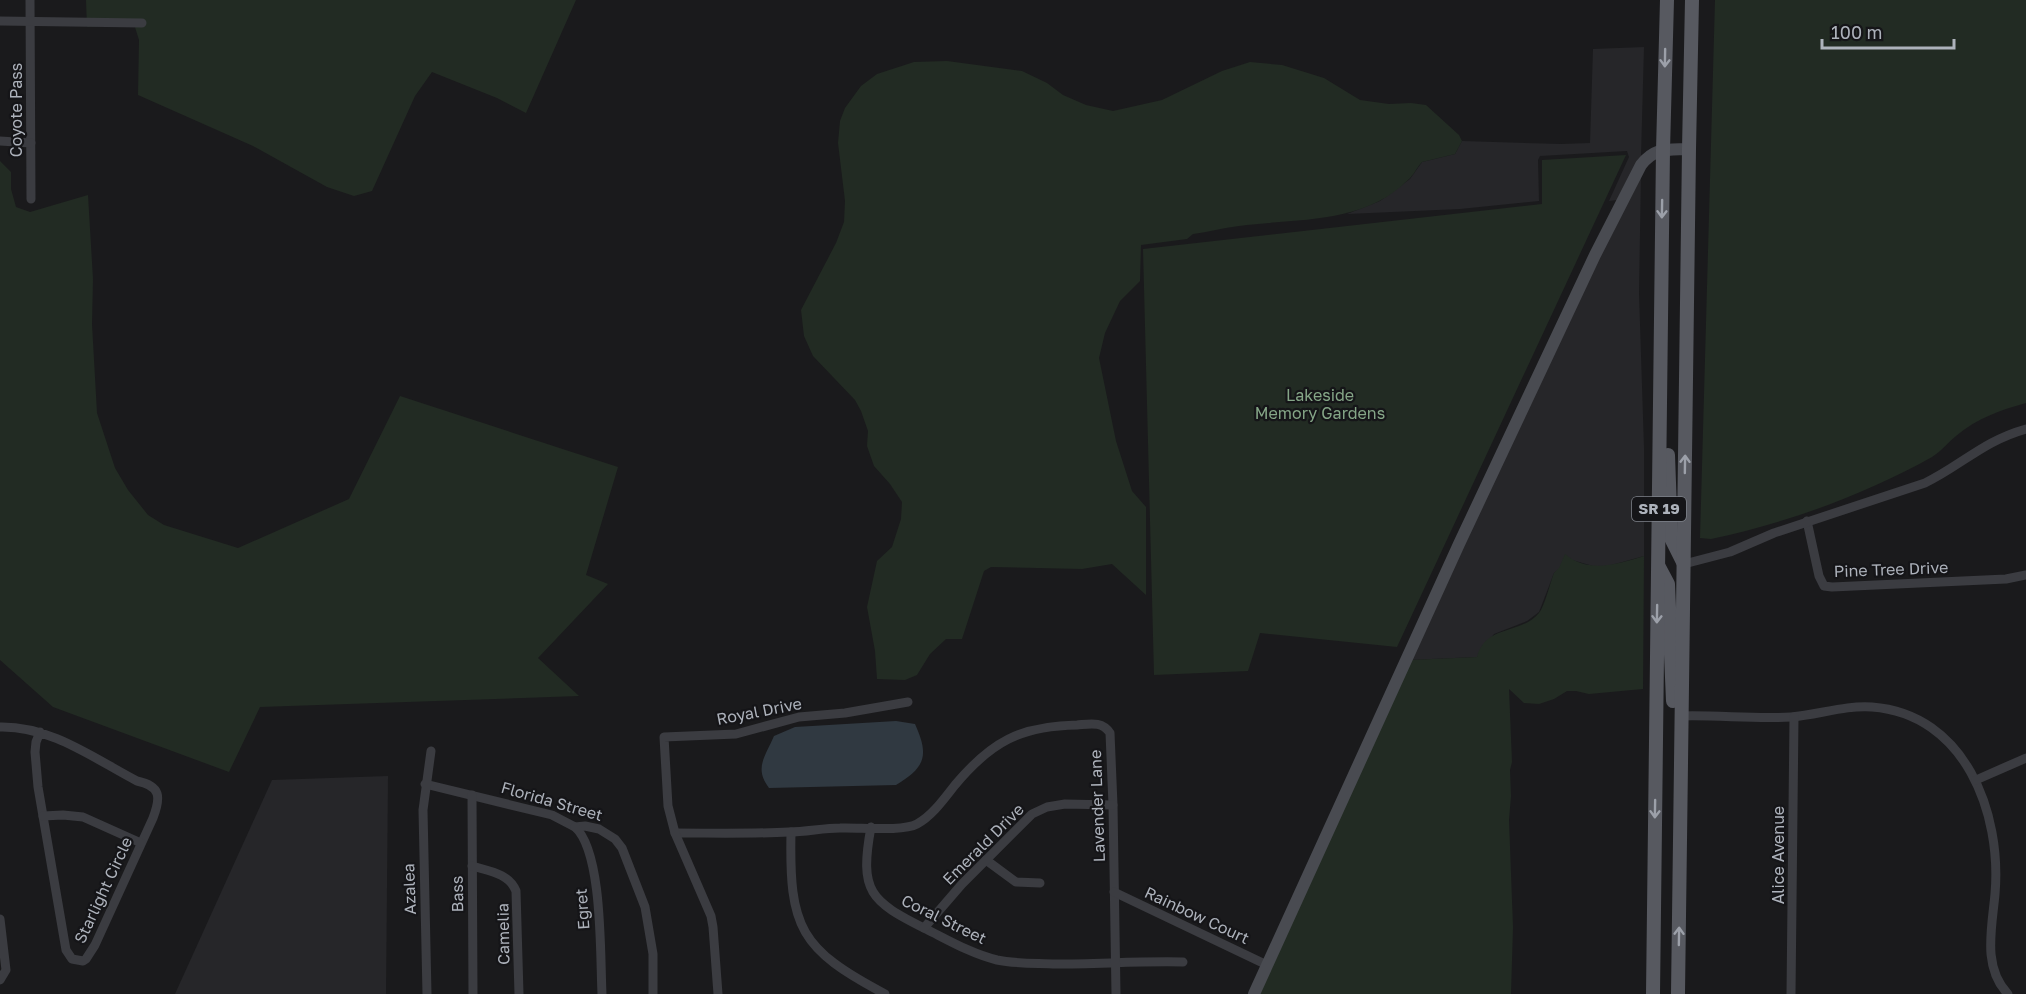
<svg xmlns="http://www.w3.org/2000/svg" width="2026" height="994" font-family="'Golos Text',sans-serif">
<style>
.built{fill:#262629}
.green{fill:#222b23}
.water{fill:#303941}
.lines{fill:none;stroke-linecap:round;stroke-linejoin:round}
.street{stroke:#3b3c41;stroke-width:9}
.secondary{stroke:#494b51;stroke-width:12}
.primary{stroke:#575960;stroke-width:14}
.oneway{stroke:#9ca0a9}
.labels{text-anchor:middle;stroke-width:4.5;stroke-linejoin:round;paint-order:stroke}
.shield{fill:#151518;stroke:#7f838a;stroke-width:1.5}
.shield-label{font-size:15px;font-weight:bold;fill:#adb2bb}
.street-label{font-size:16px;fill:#adb2bb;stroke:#151518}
.park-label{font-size:16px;fill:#85a687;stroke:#151518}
</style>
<rect width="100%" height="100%" fill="#1a1a1c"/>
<g class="built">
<path d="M1644 47 1641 156 1617 200 1609 201 1629 157 1627 151 1540 156 1538 160 1539 201 1460 209 1347 214 1380 201 1410 179 1422 162 1455 154 1462 141 1561 144 1590 143 1593 49Z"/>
<path d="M1641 174 1639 293 1644 448V556L1608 566H1593L1572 560 1554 573 1539 612 1527 621 1494 634 1477 657 1410 660 1599 257Z"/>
<path d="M388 776 386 994H175L272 780Z"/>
</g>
<g class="green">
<path d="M86 0H576L526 113 497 98 432 72 415 96 372 191 354 196 327 187 253 146 138 95 139 40 134 24 87 27Z"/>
<path d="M1715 0H2026V403C2001 410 1977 418 1956 436 1948 442 1942 451 1932 457 1864 495 1787 523 1711 539L1700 538Z"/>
<path d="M947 61 1022 71 1047 83 1063 95 1086 105 1113 111 1162 100 1222 71 1250 62 1282 65 1324 78 1360 100 1389 104 1411 103 1426 105 1459 135 1462 141 1455 154 1422 162C1417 167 1414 175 1408 180 1363 225 1297 218 1239 226 1223 228 1208 232 1193 234L1187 239 1141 245 1140 281 1120 301 1105 333 1099 358 1116 441 1132 491 1146 507V595L1112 564 1082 569 991 567 984 571 962 639H946L930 654 917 675 905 680 877 679 875 651 867 607 877 561 892 547 901 519 902 502 890 484 874 466 867 446 868 431 861 411 855 400 813 356 804 336 801 310 836 243 844 222 845 201 838 143 840 121 845 108 861 86 877 74 914 62Z"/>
<path d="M1626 155 1397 647 1260 633 1248 671 1154 675 1143 249 1542 204V160Z"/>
<path d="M0 161 11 172V189L16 207 30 212 88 195 93 279 92 324 97 413 115 468 128 490 148 515 164 525 238 548 349 499 400 396 618 467 586 575 608 584 538 658 579 696 260 707 229 772 53 707 0 660Z"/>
<path d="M1565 554C1588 574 1618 564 1644 556L1643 689 1589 694 1576 691H1567L1554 699 1539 704 1524 703 1509 689 1512 762 1510 770 1511 796 1509 820 1513 927 1511 994H1260L1410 660 1477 657C1486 624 1521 635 1539 613 1545 605 1550 583 1554 573L1559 568Z"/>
</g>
<path class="water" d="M896 721 915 724C929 755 926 767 896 785L769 788C754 768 765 757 774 736L795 727Z"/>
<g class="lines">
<g class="street">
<path d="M30 0 31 199"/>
<path d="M0 21 142 23"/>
<path d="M0 141 31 143"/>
<path d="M1807 521 1819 576 1824 586 1832 587 2006 579 2026 575"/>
<path d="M1684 564 1730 552 1774 533 1925 483C1962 465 1983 441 2026 429"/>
<path d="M1682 716C1718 715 1755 719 1791 717 1818 715 1845 705 1872 707 1965 714 2002 813 1995 894 1992 928 1982 967 2008 994"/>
<path d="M0 727C51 726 93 758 137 781 161 786 161 797 153 818L95 945 86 959 83 961 72 959 66 950 38 787 35 752 36 742 40 732"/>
<path d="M1976 780 2026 758"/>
<path d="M425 784 552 815 575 827 585 826 599 829 615 839 622 848 645 907 653 954V994"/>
<path d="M472 795 473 994"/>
<path d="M43 816 63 815 83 817 141 843"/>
<path d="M575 827C603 852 600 956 602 994"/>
<path d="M871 827C859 892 870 901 926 929 948 940 972 954 997 960 1016 964 1036 963 1056 964 1098 964 1141 961 1183 962"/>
<path d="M791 832C789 928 800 949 885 994"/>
<path d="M675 833C713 833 751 834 789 832 806 832 823 828 840 828 858 827 902 832 917 824 932 816 944 799 955 785 991 742 1020 726 1077 725 1090 724 1102 721 1110 733L1113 805 1116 994"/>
<path d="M986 860 1016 882 1040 883"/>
<path d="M472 866C488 871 509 873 516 891L519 994"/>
<path d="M1114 892 1267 965"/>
<path d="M0 919 6 970 0 980"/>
<path d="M924 928 962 884 1032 814 1047 807 1065 804 1113 805"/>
<path d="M427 994 423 810 431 751"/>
<path d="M718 994 713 927 711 916 675 833 668 806 664 737 736 734 799 717 845 713 908 702"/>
<path d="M1791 994 1794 717"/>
</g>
<path class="secondary" d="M1254 994 1459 544 1595 255 1641 165C1655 147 1667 150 1689 149"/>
<g class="primary">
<path d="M1668 455 1671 538 1683 562"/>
<path d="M1659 567 1668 584 1673 701"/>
<path d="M1653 994 1663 150 1667 0"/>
<path d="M1678 994 1689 149 1692 0"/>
</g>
</g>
<defs><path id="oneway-shaft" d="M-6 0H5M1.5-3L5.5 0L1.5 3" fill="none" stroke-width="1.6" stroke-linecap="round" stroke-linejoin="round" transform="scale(1.5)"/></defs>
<g class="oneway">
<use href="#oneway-shaft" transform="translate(1665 58) rotate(91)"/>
<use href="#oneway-shaft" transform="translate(1662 209) rotate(91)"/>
<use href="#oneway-shaft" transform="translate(1685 464) rotate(-89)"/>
<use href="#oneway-shaft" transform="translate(1657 614) rotate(91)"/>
<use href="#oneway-shaft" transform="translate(1655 809) rotate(91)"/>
<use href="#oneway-shaft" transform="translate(1679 936) rotate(-89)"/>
</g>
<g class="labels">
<rect class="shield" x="1632" y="497" width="54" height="24" rx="4.5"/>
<g class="shield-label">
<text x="1659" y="514">SR 19</text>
</g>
<g class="street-label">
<text transform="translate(16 110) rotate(-90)" y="6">Coyote Pass</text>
<text transform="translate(1891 569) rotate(-2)" y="6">Pine Tree Drive</text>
<text transform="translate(759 711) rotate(-11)" y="6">Royal Drive</text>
<text transform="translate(552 801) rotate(16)" y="6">Florida Street</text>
<text transform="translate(1097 806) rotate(-92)" y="6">Lavender Lane</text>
<text transform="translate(983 844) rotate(-45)" y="6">Emerald Drive</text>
<text transform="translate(1778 855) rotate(-90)" y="6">Alice Avenue</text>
<text transform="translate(409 889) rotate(-92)" y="6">Azalea</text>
<text transform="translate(103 890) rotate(-65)" y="6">Starlight Circle</text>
<text transform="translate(457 894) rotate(-91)" y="6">Bass</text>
<text transform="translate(582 909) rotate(-94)" y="6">Egret</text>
<text transform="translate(1197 915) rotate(25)" y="6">Rainbow Court</text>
<text transform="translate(944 919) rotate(26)" y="6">Coral Street</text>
<text transform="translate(503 934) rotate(-91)" y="6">Camelia</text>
</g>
<g class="park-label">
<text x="1320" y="401">Lakeside<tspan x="1320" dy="18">Memory Gardens</tspan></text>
</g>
</g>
<path d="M1822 39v9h132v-9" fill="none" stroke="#adb2bb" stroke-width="3"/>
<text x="1831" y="39" font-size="18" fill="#adb2bb" stroke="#151518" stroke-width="4.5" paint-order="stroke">100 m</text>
</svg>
